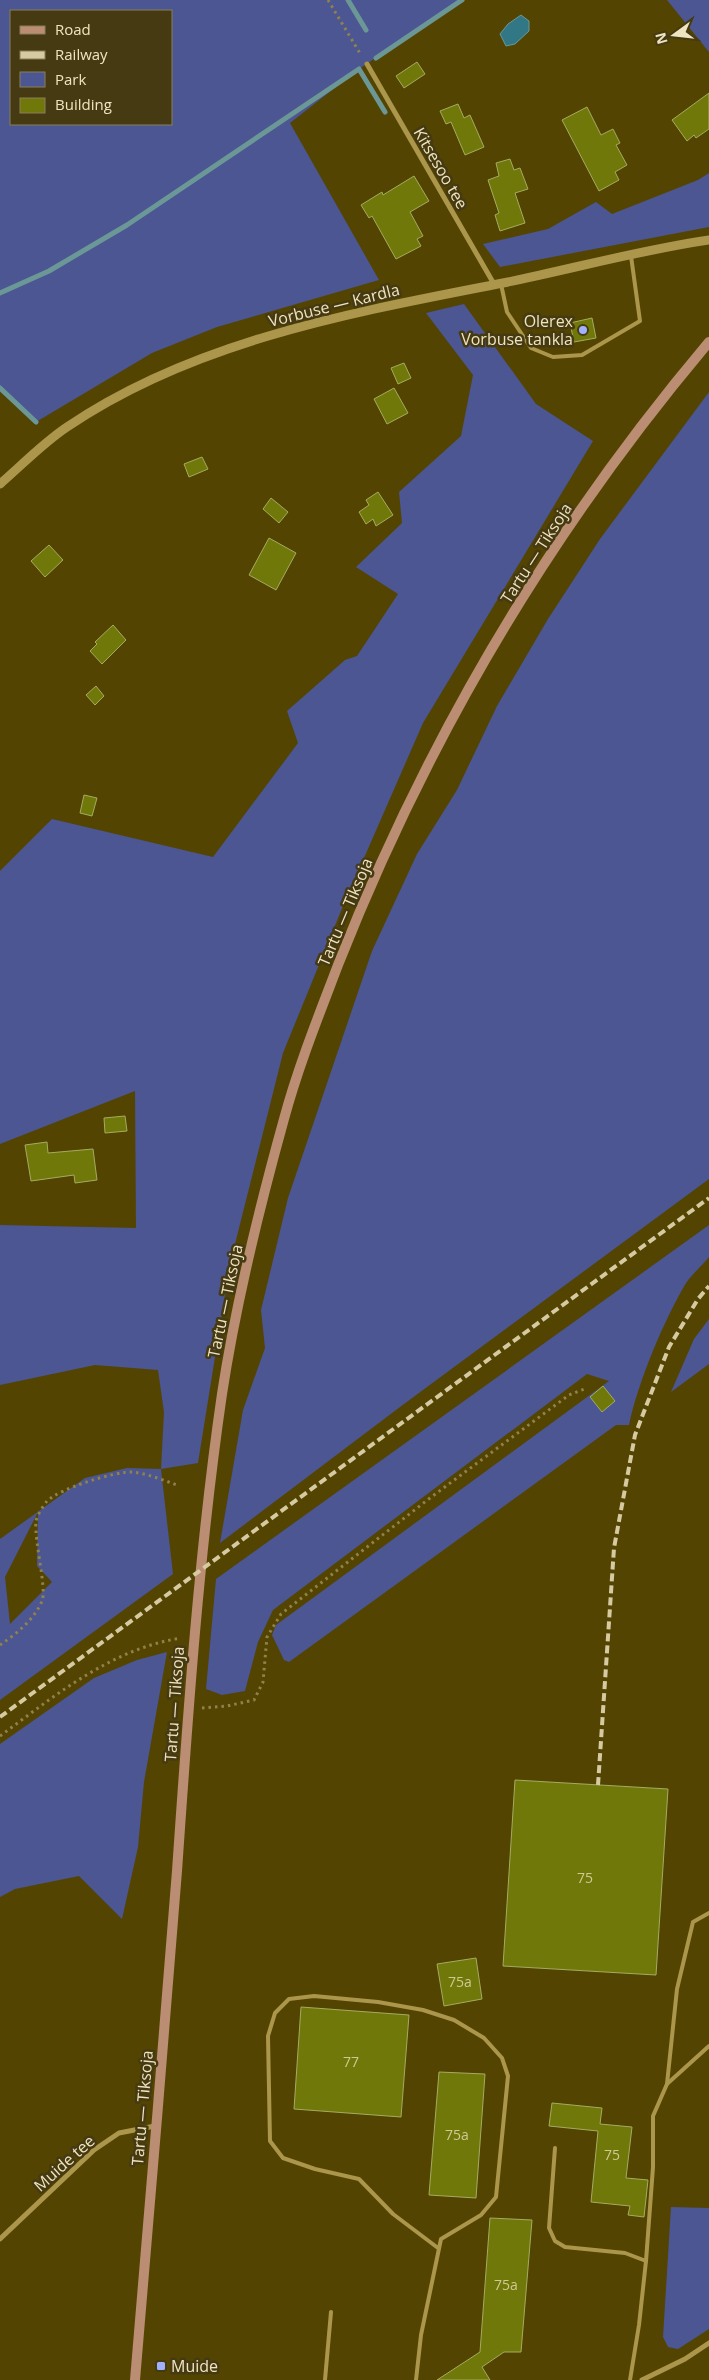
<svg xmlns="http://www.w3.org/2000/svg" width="709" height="2380" font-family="'Open Sans',sans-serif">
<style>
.green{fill:#4b5692;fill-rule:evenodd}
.water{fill:#327785;stroke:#6b9897}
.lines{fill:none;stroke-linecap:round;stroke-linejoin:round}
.stream{stroke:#6b9897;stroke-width:5}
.building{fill:#71780a;stroke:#a4ac61}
.path{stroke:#90824b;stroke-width:3;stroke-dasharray:2.5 4;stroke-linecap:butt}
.service{stroke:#ab964b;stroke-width:4}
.minor{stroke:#ab964b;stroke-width:5}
.tertiary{stroke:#ab964b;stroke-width:9}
.secondary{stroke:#bb8d72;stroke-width:10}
.rail{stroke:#d5caa1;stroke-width:4;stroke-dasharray:8 4;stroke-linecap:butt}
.poi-dot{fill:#a1b2fd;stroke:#453a12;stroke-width:2}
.labels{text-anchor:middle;stroke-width:5;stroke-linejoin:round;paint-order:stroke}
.number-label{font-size:14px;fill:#d0c992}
.street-label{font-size:16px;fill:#efe4c0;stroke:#453a12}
.poi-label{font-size:16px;fill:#efe4c0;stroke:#453a12;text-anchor:end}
</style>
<rect width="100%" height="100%" fill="#544402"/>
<g class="green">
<path d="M0 0H462L359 69 290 123 379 280 217 327 152 353 36 422 0 388ZM11 11H171V124H11Z"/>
<path d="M667 0H709V52Z"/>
<path d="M709 173V227L500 267 483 244 548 229 596 202 612 214 698 180Z"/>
<path d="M464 304 536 404 593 441 423 723 343 906 283 1053 230 1264 198 1463 161 1469 173 1574 0 1700V1539L85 1478 127 1468 161 1469 164 1412 158 1370 95 1365 0 1385V1225L136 1228 135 1091 0 1144V871L52 819 213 857 298 743 287 711 345 660 357 656 398 594 356 567 402 523 399 492 461 436 473 375 426 313ZM38 1512 37 1566 52 1582 10 1624 5 1577Z"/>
<path d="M709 392V1179L404 1404 220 1543 243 1410 265 1348 261 1310 288 1198 372 951 417 854 457 790 497 706 548 619 600 539Z"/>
<path d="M709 1225V1257C702 1266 692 1274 686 1283 664 1320 638 1382 629 1425H616L289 1662 284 1660 272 1635 276 1625 609 1381 587 1374 273 1610 258 1642 245 1691 222 1695 206 1689 216 1579Z"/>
<path d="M709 1319V1364L671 1392 694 1339Z"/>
<path d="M167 1652 144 1782 138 1847 122 1919 79 1876 15 1889 0 1897V1744L94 1678 137 1660Z"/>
<path d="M671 2207 709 2208V2329L678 2349 668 2347 663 2337Z"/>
</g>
<path class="water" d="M521 15 529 21V31L515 44 506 46 500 34 508 24Z"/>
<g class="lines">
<g class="stream">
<path d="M348 0 366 30"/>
<path d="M376 58 462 0"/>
<path d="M0 293 49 271 127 225 359 69 385 112"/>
<path d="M0 388 36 422"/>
</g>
</g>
<g class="building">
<path d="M417 62 425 74 404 88 396 76Z"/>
<path d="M709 93V129L696 138 694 135 687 141 672 120Z"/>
<path d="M458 104 464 118 470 115 484 147 465 155 451 122 446 124 440 111Z"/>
<path d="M587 107 601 135 613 129 620 143 616 145 627 165 615 172 619 180 599 191 562 120Z"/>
<path d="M510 159 514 170 520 168 528 189 515 193 525 223 500 231 495 215 499 213 488 180 499 176 496 163Z"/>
<path d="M414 176 429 201 410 212 423 236 417 239 421 246 396 259 372 216 369 218 361 205 382 192 383 195Z"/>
<path d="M592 318 596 338 574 342 570 323Z"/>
<path d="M404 363 411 378 398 384 391 368Z"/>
<path d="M394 388 408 413 387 424 374 399Z"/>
<path d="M202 457 208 469 189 477 184 464Z"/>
<path d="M378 492 393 515 376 526 373 519 366 524 359 512 369 505 366 500Z"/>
<path d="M271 498 288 512 279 523 263 509Z"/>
<path d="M269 538 296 553 276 590 249 575Z"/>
<path d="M49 545 63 560 45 577 31 561Z"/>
<path d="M113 625 126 640 102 664 90 651 97 644 95 642Z"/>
<path d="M96 686 104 696 95 705 86 695Z"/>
<path d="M84 795 97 798 92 816 80 813Z"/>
<path d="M125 1116 127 1131 105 1133 104 1118Z"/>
<path d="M47 1142 48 1153 93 1149 97 1180 75 1183 74 1175 31 1181 25 1145Z"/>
<path d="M603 1386 615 1401 602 1412 590 1397Z"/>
<path d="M515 1780 668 1789 656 1975 503 1966Z"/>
<path d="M476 1958 482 1999 444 2006 437 1964Z"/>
<path d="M301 2007 409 2015 401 2117 294 2109Z"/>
<path d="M439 2072 485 2074 476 2198 429 2195Z"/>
<path d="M552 2103 602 2108 600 2124 632 2127 626 2178 648 2180 644 2217 628 2215 630 2206 591 2202 598 2131 549 2126Z"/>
<path d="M490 2218 532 2220 521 2352H504L482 2367 490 2380H437L480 2352Z"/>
</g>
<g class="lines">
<g class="path">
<path d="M328 0 361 55"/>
<path d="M0 1645C16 1634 34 1620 42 1601 47 1588 34 1541 36 1521 37 1516 43 1506 47 1501 59 1489 115 1471 133 1472 148 1474 163 1480 177 1485"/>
<path d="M202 1708 227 1706 254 1700 263 1682 267 1637 281 1614 430 1498 569 1395 587 1388"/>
<path d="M0 1736C56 1695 111 1649 181 1638"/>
</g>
<g class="service">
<path d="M501 284 507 312 531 348 553 357 582 355 640 321 631 256"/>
<path d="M667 2084 709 2046"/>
<path d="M555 2148 549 2228 555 2241 565 2247 625 2253 646 2261"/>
<path d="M325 2380 331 2312"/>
<path d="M416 2380 421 2335 441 2239 481 2215 496 2197 508 2076 502 2058 484 2038 454 2020 423 2010 378 2002 314 1996 289 1999 275 2013 268 2036 270 2141 283 2158 315 2169 359 2179 393 2214 438 2248"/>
<path d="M630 2380 639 2325 646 2261 653 2167V2116L667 2084 677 1989 693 1922 709 1913"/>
</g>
<g class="minor">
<path d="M367 64 494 284"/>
<path d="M0 2239 94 2150 119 2133 155 2126"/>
<path d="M642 2380 685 2359 709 2343"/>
</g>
<path class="tertiary" d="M0 484C22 465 43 443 67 427 195 340 355 312 503 283 572 269 640 250 709 240"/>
<path class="secondary" d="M135 2380C149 2210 164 2041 177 1871 188 1712 199 1552 222 1394 236 1302 259 1209 284 1119 298 1067 319 1015 338 965 427 739 552 528 709 342"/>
<g class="rail">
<path d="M0 1717 709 1198"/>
<path d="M598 1785 614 1548 635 1435 669 1347 698 1299 709 1286"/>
</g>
</g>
<g class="poi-dot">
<circle cx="583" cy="330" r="5"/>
<rect x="156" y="2361" width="10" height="10" rx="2.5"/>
</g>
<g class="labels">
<g class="number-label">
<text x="585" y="1883">75</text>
<text x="460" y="1987">75a</text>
<text x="351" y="2067">77</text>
<text x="457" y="2140">75a</text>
<text x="612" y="2160">75</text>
<text x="506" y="2290">75a</text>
</g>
<g class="street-label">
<text transform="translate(441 168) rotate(60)" y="6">Kitsesoo tee</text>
<text transform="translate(334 305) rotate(-14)" y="6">Vorbuse — Kardla</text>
<text transform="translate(536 553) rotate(-57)" y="6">Tartu — Tiksoja</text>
<text transform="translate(345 912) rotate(-67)" y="6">Tartu — Tiksoja</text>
<text transform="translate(225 1301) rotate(-78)" y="6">Tartu — Tiksoja</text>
<text transform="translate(174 1704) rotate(-86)" y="6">Tartu — Tiksoja</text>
<text transform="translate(142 2108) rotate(-85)" y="6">Tartu — Tiksoja</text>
<text transform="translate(64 2163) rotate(-42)" y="6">Muide tee</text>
</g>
<g class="poi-label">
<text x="573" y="327">Olerex<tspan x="573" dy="18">Vorbuse tankla</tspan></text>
<text x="171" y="2372" text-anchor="start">Muide</text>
</g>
</g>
<rect x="10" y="10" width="162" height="115" fill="#453a12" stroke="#897e58"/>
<rect x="20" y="26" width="25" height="8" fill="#bb8d72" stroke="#897e58"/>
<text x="55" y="35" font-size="15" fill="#efe4c0">Road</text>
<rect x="20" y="51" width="25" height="8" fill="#d5caa1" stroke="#897e58"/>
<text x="55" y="60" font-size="15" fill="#efe4c0">Railway</text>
<rect x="20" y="72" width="25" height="15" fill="#4b5692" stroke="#897e58"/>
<text x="55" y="85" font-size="15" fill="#efe4c0">Park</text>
<rect x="20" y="98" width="25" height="15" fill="#71780a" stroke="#897e58"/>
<text x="55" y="110" font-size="15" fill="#efe4c0">Building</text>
<g transform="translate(674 35) rotate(255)" stroke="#453a12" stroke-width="4" paint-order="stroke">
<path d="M0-4L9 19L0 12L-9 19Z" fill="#efe4c0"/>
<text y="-8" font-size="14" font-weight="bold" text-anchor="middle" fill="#efe4c0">N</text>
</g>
</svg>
